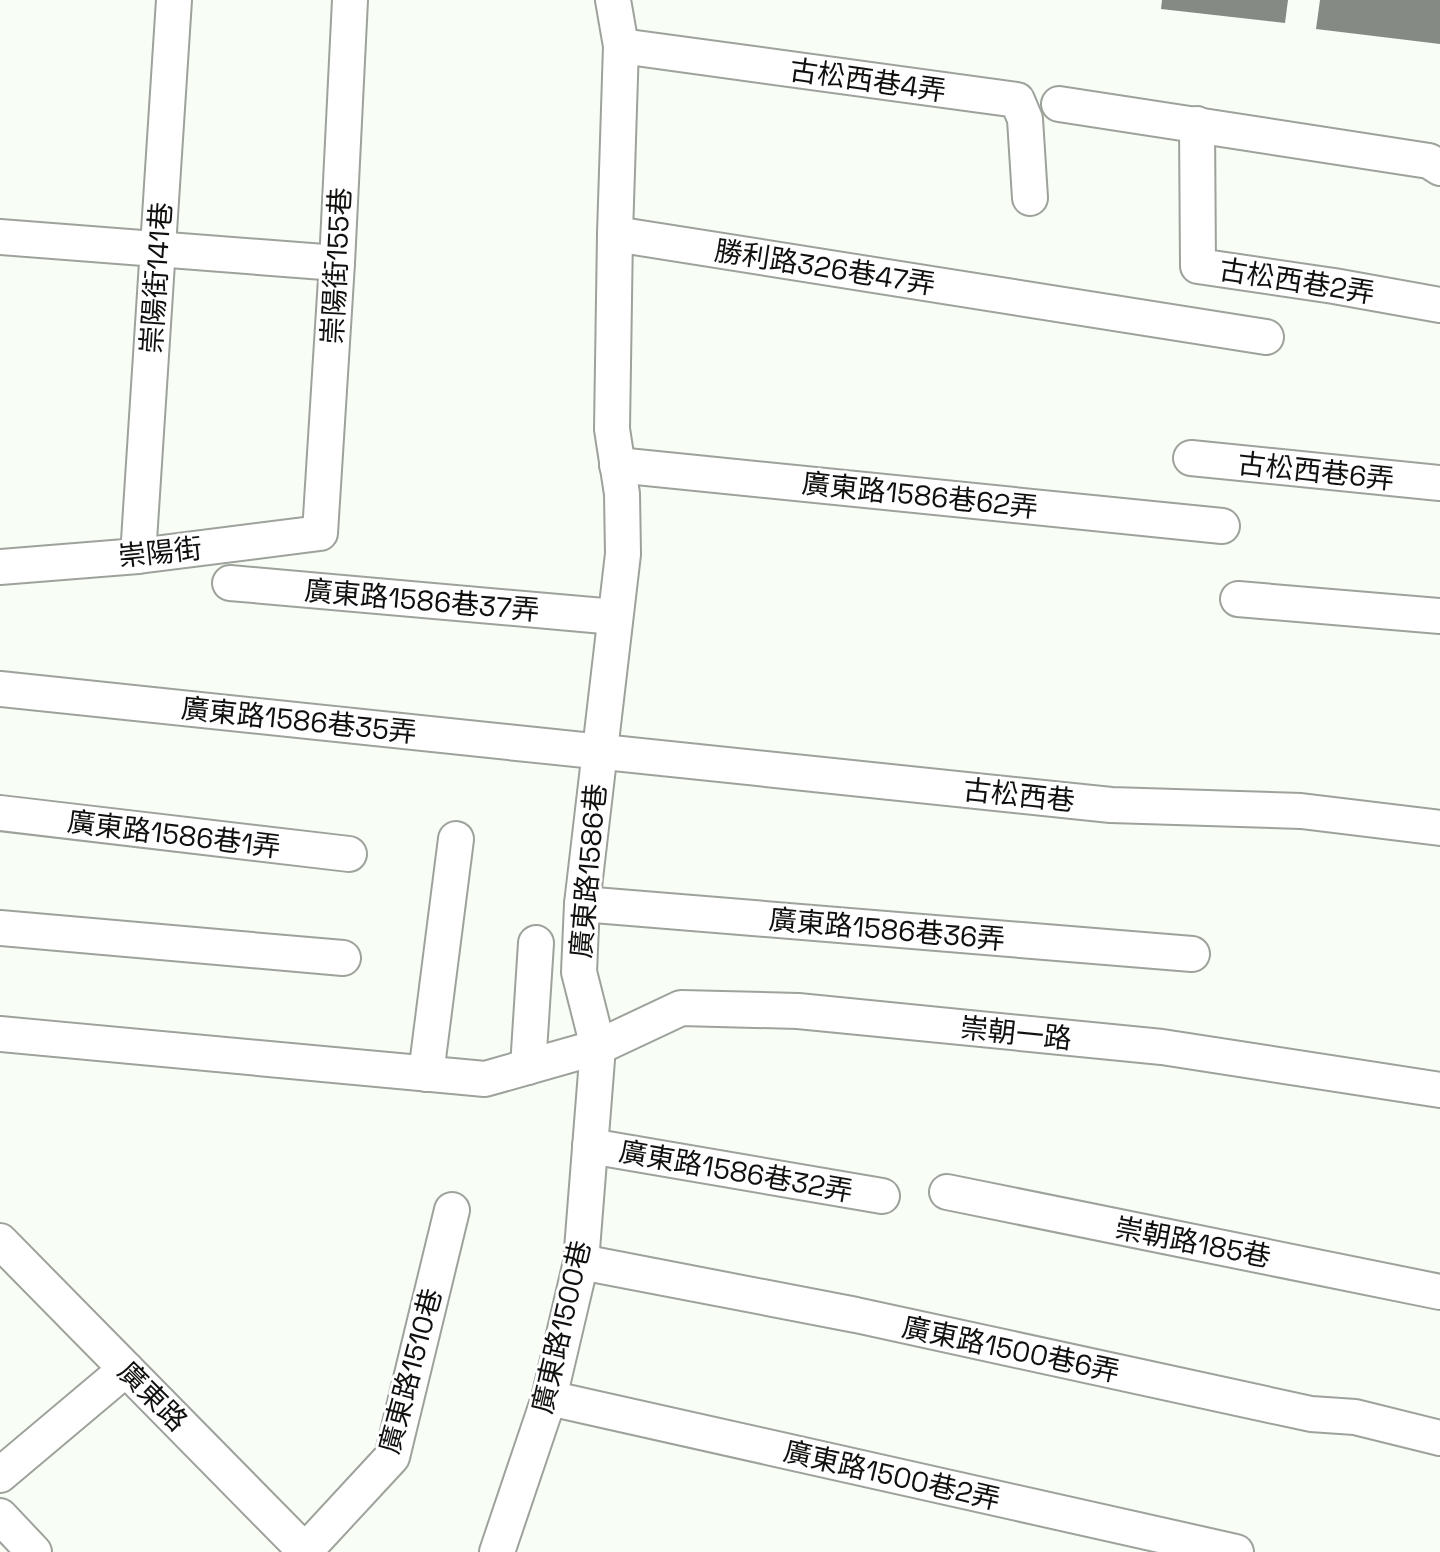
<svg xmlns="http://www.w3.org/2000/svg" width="1440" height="1552" font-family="'Space Grotesk','Noto Sans TC',sans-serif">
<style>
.building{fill:#858a84}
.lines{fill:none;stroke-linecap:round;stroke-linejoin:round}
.minor-casing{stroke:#9da29b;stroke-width:38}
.minor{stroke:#fff;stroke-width:34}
.labels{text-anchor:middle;stroke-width:6;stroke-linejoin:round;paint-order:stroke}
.street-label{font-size:28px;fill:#0f110e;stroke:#fff}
</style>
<rect width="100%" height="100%" fill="#f8fdf6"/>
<g class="building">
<path d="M1162 0H1288L1285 23 1161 9Z"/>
<path d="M1320 0H1440V44L1316 29Z"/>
</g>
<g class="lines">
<defs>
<g id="minor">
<path d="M621 46 1017 100 1025 119 1030 198"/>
<path d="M1059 104 1429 161 1440 168"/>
<path d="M1197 124 1198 266 1334 286 1440 305"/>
<path d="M615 234 1266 337"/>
<path d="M0 237 337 263"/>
<path d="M1191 458 1440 483"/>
<path d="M617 465 1222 526"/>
<path d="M138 556 174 0"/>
<path d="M0 567 138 556 320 533 337 263 350 0"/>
<path d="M230 583 615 617"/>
<path d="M1238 599 1440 616"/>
<path d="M0 689 1111 805 1301 811 1440 828"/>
<path d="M0 813 349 854"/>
<path d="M582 904 1192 954"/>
<path d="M0 928 343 958"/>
<path d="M0 1034 485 1079 598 1047 681 1008 798 1011 1162 1047 1440 1090"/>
<path d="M528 1067 536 943"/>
<path d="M426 1074 456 839"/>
<path d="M590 1146 882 1196"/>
<path d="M947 1192 1440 1292"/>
<path d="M0 1241 306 1552"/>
<path d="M581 1262 856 1315 1311 1414 1355 1417 1440 1438"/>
<path d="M549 1398 1236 1552"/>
<path d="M0 1475 126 1369"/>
<path d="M0 1516 34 1552"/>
<path d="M305 1551 392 1457 452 1210"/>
<path d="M497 1552 549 1398 581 1262 598 1047 579 972 582 904 623 554 622 494 612 429 615 234 621 46 613 0"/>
</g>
</defs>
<use href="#minor" class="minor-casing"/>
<use href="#minor" class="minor"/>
</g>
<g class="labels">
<g class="street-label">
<text transform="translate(868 80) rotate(8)" y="10">古松西巷4弄</text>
<text transform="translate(336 266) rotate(-87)" y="10">崇陽街155巷</text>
<text transform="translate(825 267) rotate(9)" y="10">勝利路326巷47弄</text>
<text transform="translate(156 278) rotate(-86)" y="10">崇陽街141巷</text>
<text transform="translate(1297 281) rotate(9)" y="10">古松西巷2弄</text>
<text transform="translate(1316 471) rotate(6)" y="10">古松西巷6弄</text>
<text transform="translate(920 495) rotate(6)" y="10">廣東路1586巷62弄</text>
<text transform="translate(160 552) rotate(-6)" y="10">崇陽街</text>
<text transform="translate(422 600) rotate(5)" y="10">廣東路1586巷37弄</text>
<text transform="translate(299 720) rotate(6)" y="10">廣東路1586巷35弄</text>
<text transform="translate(1019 795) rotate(6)" y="10">古松西巷</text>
<text transform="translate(174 834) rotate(7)" y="10">廣東路1586巷1弄</text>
<text transform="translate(588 871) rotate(-85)" y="10">廣東路1586巷</text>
<text transform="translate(887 929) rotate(5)" y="10">廣東路1586巷36弄</text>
<text transform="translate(1016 1033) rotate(6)" y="10">崇朝一路</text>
<text transform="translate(736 1171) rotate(10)" y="10">廣東路1586巷32弄</text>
<text transform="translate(1193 1242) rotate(11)" y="10">崇朝路185巷</text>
<text transform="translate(561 1327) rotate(-77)" y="10">廣東路1500巷</text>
<text transform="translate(1011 1349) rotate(12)" y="10">廣東路1500巷6弄</text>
<text transform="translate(410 1371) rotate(-75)" y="10">廣東路1510巷</text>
<text transform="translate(153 1396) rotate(45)" y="10">廣東路</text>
<text transform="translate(892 1475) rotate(13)" y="10">廣東路1500巷2弄</text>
</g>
</g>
</svg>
